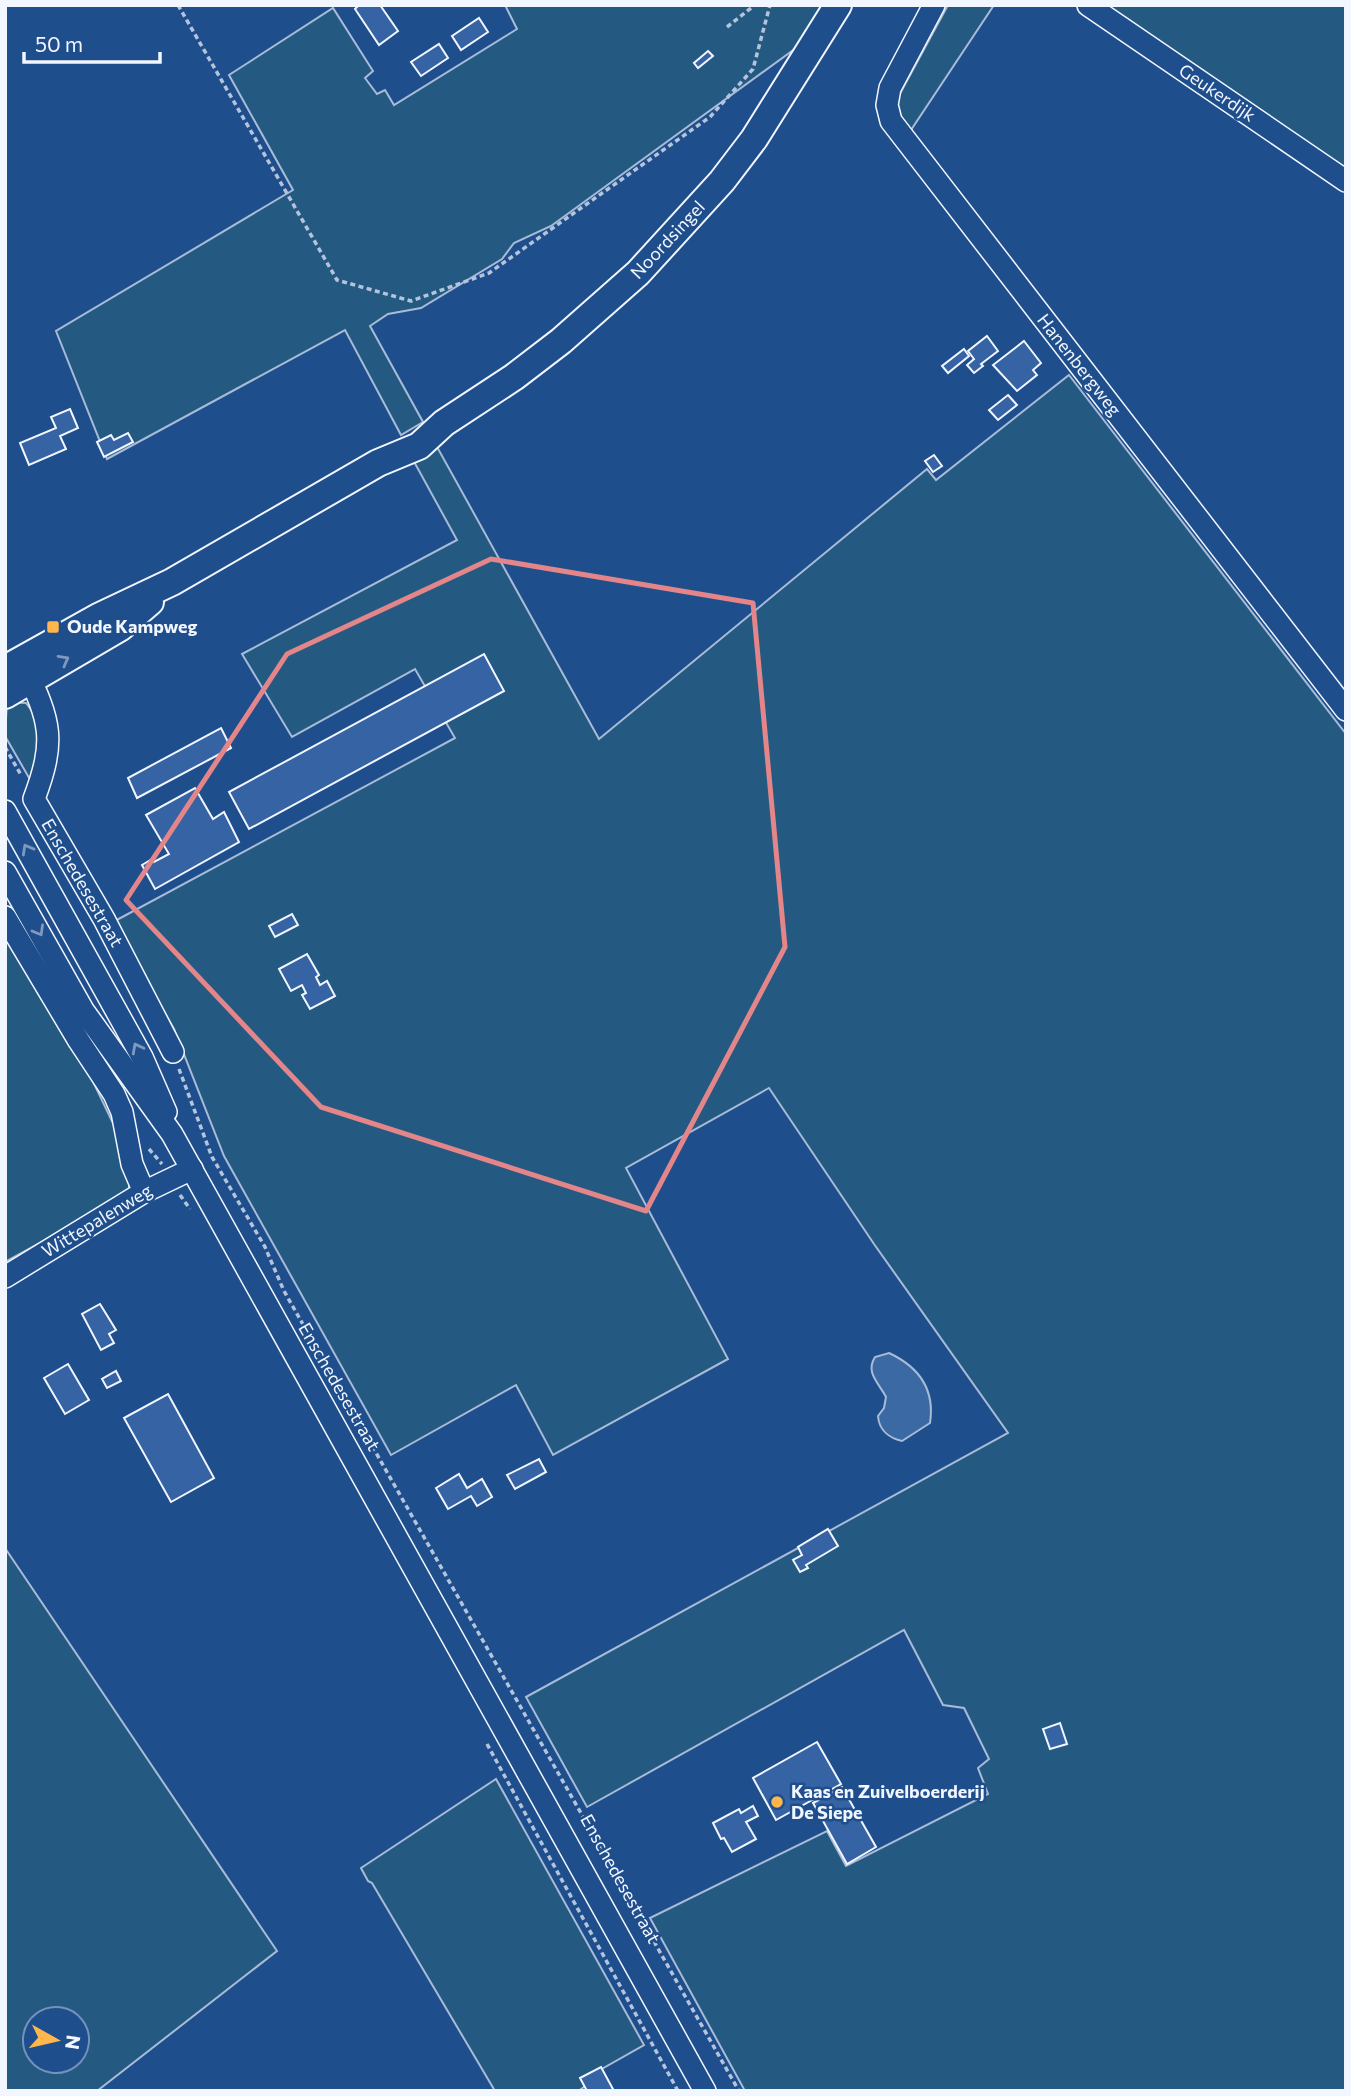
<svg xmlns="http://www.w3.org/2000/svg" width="1351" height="2096" font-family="Commissioner,sans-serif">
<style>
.green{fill:#245a82;stroke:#a8bbd7;stroke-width:2;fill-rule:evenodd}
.water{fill:#3b69a3;stroke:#a8bbd7;stroke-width:2}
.building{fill:#3563a3;stroke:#f2f6ff;stroke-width:2}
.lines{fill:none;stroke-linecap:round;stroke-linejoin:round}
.minor-casing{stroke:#f2f6ff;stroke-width:24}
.major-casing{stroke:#f2f6ff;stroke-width:30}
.path{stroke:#b3c4dc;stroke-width:3.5;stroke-dasharray:5 3.5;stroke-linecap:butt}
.minor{stroke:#1f4e8c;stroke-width:21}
.major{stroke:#1f4e8c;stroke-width:26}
.oneway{stroke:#7e9ac0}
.marked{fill:none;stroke:#e38589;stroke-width:5;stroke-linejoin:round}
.poi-dot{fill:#ffb74d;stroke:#1f4e8c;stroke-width:2.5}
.labels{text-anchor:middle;stroke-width:5;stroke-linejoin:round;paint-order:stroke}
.street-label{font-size:18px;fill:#f2f6ff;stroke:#1f4e8c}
.poi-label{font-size:18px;font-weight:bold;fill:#f2f6ff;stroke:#1f4e8c;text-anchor:start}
</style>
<rect width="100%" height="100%" fill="#1f4e8c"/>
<g class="green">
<path d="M505 5H825L807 40 551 226 514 243 502 259 421 308 388 314 370 326 423 422 401 435 345 330 107 459 56 331 293 190 229 75 333 8 373 71 365 78 377 94 385 90 394 105 517 29Z"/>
<path d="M948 5H994L909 133 897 117 896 101Z"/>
<path d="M1106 5H1346V168L1344 169Z"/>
<path d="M1069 375 1346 734V2091H745L650 1918 827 1831 846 1866 988 1794 978 1768 989 1759 964 1708 943 1705 904 1630 587 1807 526 1697 1008 1433 874 1244 769 1088 626 1168 728 1359 553 1455 516 1385 391 1455 224 1156 174 1029 113 922 455 738 415 669 292 737 242 654 457 540 412 458 436 445 599 739 927 469 936 480Z"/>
<path d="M7 702 26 703 40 722 43 743 32 783 5 736Z"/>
<path d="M5 935 88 1071 122 1142 129 1181V1195L5 1262Z"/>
<path d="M5 1548 277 1951 97 2091H5ZM35 2019H77V2061H35Z"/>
<path d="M496 1779 644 2045 584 2079V2087L578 2091H495L372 1883 368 1881 361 1868Z"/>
</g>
<path class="water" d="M889 1353C919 1367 935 1390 930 1423L902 1441C889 1438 879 1430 878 1416L884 1408 886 1397C879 1383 865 1373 875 1357Z"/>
<g class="building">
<path d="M359 5H380L398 31 379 45 355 9Z"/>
<path d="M479 18 488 32 461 50 452 36Z"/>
<path d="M439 44 448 58 421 76 411 62Z"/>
<path d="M708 51 713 56 698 68 694 63Z"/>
<path d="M987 336 998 351 981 364 983 366 974 373 967 365 974 359 968 351Z"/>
<path d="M1024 341 1041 363 1033 370 1037 375 1017 391 993 365Z"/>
<path d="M964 349 969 356 948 373 942 366Z"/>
<path d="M1008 395 1017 405 998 420 989 410Z"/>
<path d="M70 409 78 428 60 436 66 449 29 465 20 443 56 428 51 417Z"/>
<path d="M128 433 133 442 104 457 97 442 111 435 114 440Z"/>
<path d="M934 455 942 466 933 472 925 461Z"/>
<path d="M484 654 504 691 249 829 229 792Z"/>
<path d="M221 728 231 748 137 798 128 778Z"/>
<path d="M195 788 213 819 224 812 239 842 155 889 142 865 152 859 154 862 169 854 146 815Z"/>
<path d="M292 914 298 925 275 937 269 926Z"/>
<path d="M307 954 319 975 316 977 320 985 327 981 335 996 310 1009 302 995 306 993 302 985 291 991 279 969Z"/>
<path d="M100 1304 116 1330 109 1334 114 1343 101 1350 82 1314Z"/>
<path d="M68 1364 89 1400 65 1414 44 1378Z"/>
<path d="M116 1371 121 1381 107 1388 102 1379Z"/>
<path d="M168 1394 214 1478 171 1502 124 1418Z"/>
<path d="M539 1459 546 1472 515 1489 507 1475Z"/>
<path d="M459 1474 467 1488 482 1479 492 1497 477 1506 471 1496 448 1509 436 1488Z"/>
<path d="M828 1529 838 1546 806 1565 808 1568 800 1572 793 1560 802 1555 798 1547Z"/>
<path d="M1060 1723 1067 1744 1050 1749 1043 1729Z"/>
<path d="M817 1742 841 1784 776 1820 753 1778Z"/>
<path d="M842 1787 876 1847 847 1864 813 1803Z"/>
<path d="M753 1806 758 1816 746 1822 756 1839 732 1852 724 1838 721 1839 713 1823 739 1809 741 1813Z"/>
<path d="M601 2067 614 2091H587L580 2078Z"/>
</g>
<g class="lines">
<defs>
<g id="minor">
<path d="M934 5 890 88 887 105 891 121 1346 710"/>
<path d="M1088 5 1346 181"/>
<path d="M24 666C51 722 56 740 34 799L104 919 173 1052"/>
<path d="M5 811 142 1057 166 1112"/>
<path d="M5 872 83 1010 172 1134 705 2091"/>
<path d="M5 917 79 1041 114 1094 122 1112 132 1164 144 1192"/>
<path d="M5 1277 144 1192 192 1169"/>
</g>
<g id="major">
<path d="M5 669 98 617 172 582 378 463 419 446 444 423 514 377 561 341 638 273 722 181 754 139 838 5"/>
<path d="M5 695 121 627 150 602"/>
</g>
</defs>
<use href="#minor" class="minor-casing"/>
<use href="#major" class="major-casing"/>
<g class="path">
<path d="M178 5 337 280 411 301 489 273 710 117 753 69 770 5"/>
<path d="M727 27 755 5"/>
<path d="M5 747 21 775"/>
<path d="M179 1069 212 1157 265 1247 284 1291 739 2091"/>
<path d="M149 1149 162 1164"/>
<path d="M180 1195 190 1209"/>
<path d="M487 1744 678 2091"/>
</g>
<use href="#minor" class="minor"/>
<use href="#major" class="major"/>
</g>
<defs><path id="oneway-chevron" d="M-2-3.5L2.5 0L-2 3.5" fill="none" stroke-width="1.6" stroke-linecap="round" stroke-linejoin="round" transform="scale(1.75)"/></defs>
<g class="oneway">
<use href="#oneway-chevron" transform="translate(64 660) rotate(-29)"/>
<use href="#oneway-chevron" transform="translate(27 849) rotate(-119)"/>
<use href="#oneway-chevron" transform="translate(39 931) rotate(60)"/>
<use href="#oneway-chevron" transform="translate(137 1048) rotate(-118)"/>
</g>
<path class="marked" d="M491 559 753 603 785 947 646 1211 321 1107 126 900 287 654Z"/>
<g class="poi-dot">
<rect x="46" y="620" width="14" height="14" rx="3.5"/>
<circle cx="777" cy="1802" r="7"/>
</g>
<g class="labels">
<g class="street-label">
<text transform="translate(1217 93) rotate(34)" y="6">Geukerdijk</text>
<text transform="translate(668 240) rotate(-47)" y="6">Noordsingel</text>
<text transform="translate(1079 365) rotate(52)" y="6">Hanenbergweg</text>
<text transform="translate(82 883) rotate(60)" y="6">Enschedesestraat</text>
<text transform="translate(97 1221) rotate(-31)" y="6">Wittepalenweg</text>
<text transform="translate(339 1387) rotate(60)" y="6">Enschedesestraat</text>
<text transform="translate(620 1879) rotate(61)" y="6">Enschedesestraat</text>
</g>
<g class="poi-label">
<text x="67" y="633">Oude Kampweg</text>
<text x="791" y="1798">Kaas en Zuivelboerderij<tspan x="791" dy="21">De Siepe</tspan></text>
</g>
</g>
<rect width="1351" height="2096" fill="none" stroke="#f2f6ff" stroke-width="14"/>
<g transform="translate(56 2040) rotate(98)"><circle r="33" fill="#1f4e8c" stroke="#7391ba" stroke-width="2"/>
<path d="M0-5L12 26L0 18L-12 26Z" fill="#ffb74d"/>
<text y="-10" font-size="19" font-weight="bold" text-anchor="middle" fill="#f2f6ff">N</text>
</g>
<path d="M24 52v10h136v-10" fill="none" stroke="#f2f6ff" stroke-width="3.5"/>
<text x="35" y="52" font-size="21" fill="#f2f6ff" stroke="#1f4e8c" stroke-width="5" paint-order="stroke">50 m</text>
</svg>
